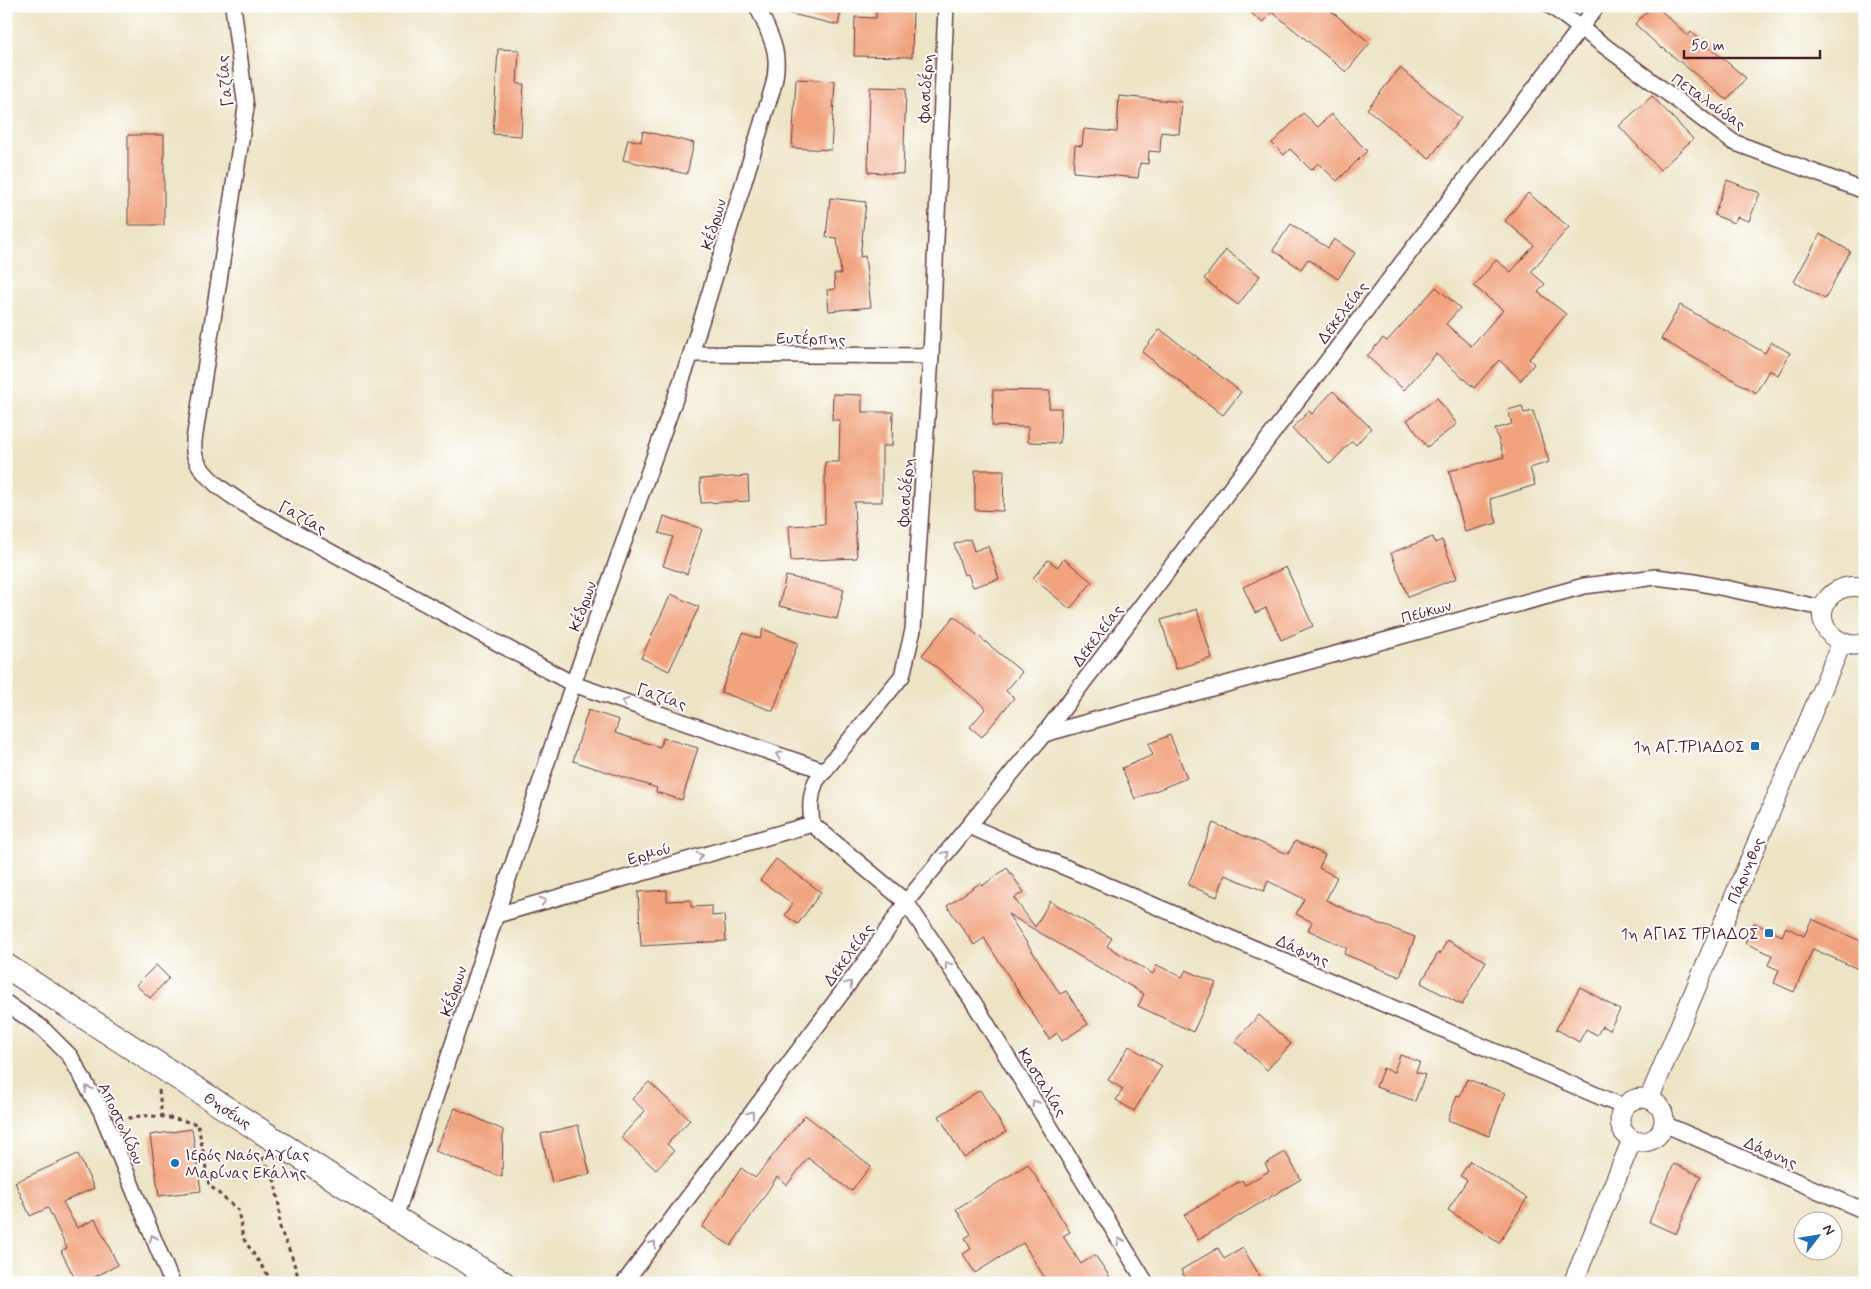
<svg xmlns="http://www.w3.org/2000/svg" width="1871" height="1289" font-family="Mynerve,sans-serif">
<style>
.building{fill:#f1a37e}
.lines{fill:none;stroke-linecap:round;stroke-linejoin:round}
.minor-casing{stroke:#623d42;stroke-width:18}
.tertiary-casing{stroke:#623d42;stroke-width:21}
.primary-casing{stroke:#623d42;stroke-width:26}
.path{stroke:#623d42;stroke-width:3;stroke-dasharray:4 4;stroke-linecap:butt}
.minor{stroke:#fff;stroke-width:15}
.tertiary{stroke:#fff;stroke-width:19}
.primary{stroke:#fff;stroke-width:24}
.oneway{stroke:#ae9aa0}
.poi-dot{fill:#1f6fb2;stroke:#fff;stroke-width:2}
.labels{text-anchor:middle;stroke-width:4;stroke-linejoin:round;paint-order:stroke}
.street-label{font-size:16px;fill:#4a1f2b;stroke:#fff}
.poi-label{font-size:16px;fill:#4a1f2b;stroke:#fff;text-anchor:end}
</style>
<rect width="100%" height="100%" fill="#fff"/>
<filter id="ink" filterUnits="userSpaceOnUse"><feTurbulence type="fractalNoise" baseFrequency=".02" numOctaves="2"/><feDisplacementMap in="SourceGraphic" scale="10" xChannelSelector="R" yChannelSelector="G"/><feConvolveMatrix kernelMatrix="1 2 1 2 8 2 1 2 1" color-interpolation-filters="sRGB"/></filter>
<filter id="wash" filterUnits="userSpaceOnUse"><feTurbulence type="fractalNoise" baseFrequency=".0096" numOctaves="4" result="noise"/><feDisplacementMap in="SourceGraphic" scale="20" xChannelSelector="R" yChannelSelector="G"/><feGaussianBlur stdDeviation="1.12" result="paint"/><feColorMatrix in="noise" values="0 0 0 0 0 0 0 0 0 0 0 0 0 0 0 0 0 1.4 0 .05"/><feComposite in="paint" operator="in"/></filter>
<g filter="url(#wash)">
<rect width="100%" height="100%" fill="#ede4c5"/>
<g id="blocks">
<g class="building">
<path d="M784 6H842L838 25 783 12Z"/>
<path d="M876 6H913L912 57 854 56 855 17 876 18Z"/>
<path d="M1243 6H1325L1370 43 1346 72 1272 12 1263 23Z"/>
<path d="M1652 6H1656L1688 36 1691 32 1746 78 1727 100 1663 48 1662 49 1635 24Z"/>
<path d="M498 49 519 50 517 84H524L521 136 493 134Z"/>
<path d="M1400 68 1461 118 1429 159 1367 109Z"/>
<path d="M796 79 835 81 831 150 792 148Z"/>
<path d="M870 87 906 88 903 174 868 172Z"/>
<path d="M1119 96 1182 102 1179 134 1161 132 1160 152 1149 151 1148 164 1140 163 1138 178 1073 172 1075 145 1082 146 1084 129 1117 132Z"/>
<path d="M1652 96 1693 139 1660 170 1619 126Z"/>
<path d="M1303 113 1318 127 1331 114 1367 151 1337 181 1318 163 1311 170 1290 149 1284 155 1272 143Z"/>
<path d="M643 131 694 143 687 174 623 160 628 139 641 142Z"/>
<rect x="128" y="135" width="36" height="90"/>
<path d="M1727 180 1760 193 1749 221 1737 217 1734 223 1714 215Z"/>
<path d="M1528 193 1569 227 1531 272 1545 284 1538 292 1566 314 1529 359 1534 364 1521 380 1499 360 1474 388 1436 354 1404 390 1367 356 1383 338 1387 341 1436 287 1460 308 1446 324 1471 346 1503 310 1474 286 1496 260 1511 272 1534 245 1505 221Z"/>
<path d="M830 198 866 202 860 257 865 256 871 307 829 311 827 290 835 289 834 274H841L837 238 826 237Z"/>
<path d="M1291 224 1328 248 1334 239 1355 253 1338 279 1308 259 1301 269 1273 250Z"/>
<path d="M1820 234 1850 251 1825 299 1794 282Z"/>
<path d="M1226 250 1260 276 1238 305 1204 279Z"/>
<path d="M1680 305 1765 353 1771 342 1790 353 1778 375 1769 370 1756 393 1661 339Z"/>
<path d="M1160 329 1241 392 1223 415 1142 352Z"/>
<path d="M993 390 1050 391 1049 408H1061L1060 443 1028 442V427L992 426Z"/>
<path d="M1333 391 1371 428 1356 445 1352 441 1330 464 1292 429 1309 411 1312 414Z"/>
<path d="M833 394 862 395V412H893L892 446H882V502H854L857 558 791 561 789 526 825 524V462H839L840 420H832Z"/>
<path d="M1437 398 1457 424 1427 447 1407 420Z"/>
<path d="M1522 406 1524 413 1533 411 1549 462 1530 468 1535 485 1490 499 1497 523 1465 532 1449 471 1504 457 1495 429 1512 424 1508 410Z"/>
<path d="M975 470H1004L1003 511 975 510Z"/>
<path d="M748 476 749 501 701 503 700 479Z"/>
<path d="M664 516 702 529 687 574 663 566 673 537 659 533Z"/>
<path d="M1433 537 1435 543 1442 540 1457 578 1408 597 1391 553Z"/>
<path d="M970 539 974 551 988 546 999 579 973 587 968 574 964 575 954 544Z"/>
<path d="M1064 559 1092 582 1070 609 1033 578 1048 560 1057 567Z"/>
<path d="M1286 567 1313 626 1281 640 1266 608 1255 613 1243 587Z"/>
<path d="M786 576 844 589 837 619 779 606Z"/>
<path d="M671 594 699 607 669 671 641 658Z"/>
<path d="M1197 609 1212 658 1176 669 1161 620Z"/>
<path d="M954 616 1022 672 1006 691 1014 698 982 737 970 727 986 708 922 655Z"/>
<path d="M763 629 798 643 773 711 721 692 743 633 760 639Z"/>
<path d="M588 710 619 720 615 733 660 747 663 738 698 748 682 800 656 792 657 788 573 761Z"/>
<path d="M1170 735 1187 778 1135 799 1122 768 1153 755 1148 744Z"/>
<path d="M1213 823 1288 854 1295 841 1325 855 1319 868 1337 877 1326 900 1359 916 1415 937 1400 977 1344 954 1347 948 1308 930 1312 922 1296 914 1304 899 1268 881 1264 891 1225 875 1217 897 1188 885Z"/>
<path d="M776 859 821 892 798 924 785 915 793 904 760 880Z"/>
<path d="M1007 868 1024 892 1014 898 1035 927 1050 901 1112 938 1107 946 1153 974 1157 965 1182 977 1186 970 1216 983 1193 1032 1138 1006 1144 994 1008 914 1060 994 1066 991 1088 1024 1062 1041 1057 1033 1049 1039 984 938 974 945 947 906 980 883 982 886Z"/>
<path d="M667 890V901L691 900V907L712 906V916L724 915 726 941 641 946 638 892Z"/>
<path d="M1812 919 1865 943V972L1813 949 1794 992 1774 983 1779 970 1768 965 1772 955 1745 943 1754 923 1782 936 1786 927 1804 936Z"/>
<path d="M1447 940 1486 961 1462 1005 1421 983 1438 953 1440 954Z"/>
<path d="M156 965 169 978 150 998 136 985Z"/>
<path d="M1580 987 1620 1010 1609 1030 1602 1026 1597 1035 1586 1029 1579 1042 1556 1029Z"/>
<path d="M1259 1015 1291 1044 1267 1070 1235 1041Z"/>
<path d="M1129 1046 1162 1066 1134 1111 1116 1100 1123 1089 1108 1080Z"/>
<path d="M1400 1055 1420 1062 1416 1072 1425 1075 1415 1101 1376 1087 1383 1068 1394 1072Z"/>
<path d="M1467 1079 1505 1093 1489 1136 1448 1120 1457 1095 1460 1096Z"/>
<path d="M649 1082 690 1120 667 1144 674 1151 656 1170 621 1137 645 1111 632 1099Z"/>
<path d="M980 1090 1006 1132 964 1158 939 1116Z"/>
<path d="M455 1108 503 1130 502 1177 435 1151Z"/>
<path d="M805 1115 871 1166 851 1191 808 1158 787 1185 777 1177 731 1246 702 1227 741 1168 755 1178Z"/>
<path d="M578 1125 590 1174 552 1183 541 1134Z"/>
<path d="M192 1129 201 1191 159 1196 150 1135Z"/>
<path d="M1285 1152 1301 1179 1198 1240 1184 1215 1242 1180 1245 1185 1269 1171 1265 1164Z"/>
<path d="M78 1154 94 1188 63 1202 77 1228 95 1219 118 1265 83 1283H77L61 1251 67 1248 48 1208 30 1216 15 1182Z"/>
<path d="M1470 1161 1527 1198 1499 1243 1448 1210 1467 1180 1460 1176Z"/>
<path d="M1028 1164 1070 1232 1063 1236 1081 1264 1095 1255 1114 1283H1048L1023 1243 975 1273 963 1254 971 1249 965 1238 971 1234 956 1209Z"/>
<path d="M1674 1164 1701 1176 1676 1234 1649 1222Z"/>
<path d="M1218 1248 1224 1259 1243 1248 1264 1283H1188L1181 1270Z"/>
</g>
</g>
</g>
<g filter="url(#ink)">
<use href="#blocks" fill-opacity="0" stroke="#623d42" stroke-width="1"/>
<g class="lines">
<defs>
<g id="minor">
<path d="M233 6 246 108 194 440C194 445 193 451 195 456 202 479 233 497 252 509L573 684 825 771"/>
<path d="M946 6 931 356 913 630 902 676 816 781C810 796 810 808 812 824L906 902 974 1003 1146 1283"/>
<path d="M1551 6 1733 142 1865 191"/>
<path d="M691 354 931 356"/>
<path d="M1044 734 1584 586 1656 577 1695 582 1823 608"/>
<path d="M969 826 1624 1107"/>
<path d="M497 915 812 824"/>
<path d="M6 1003 42 1028 70 1056 101 1111 172 1283"/>
<path d="M1664 1124 1865 1211"/>
<path d="M395 1218 573 684 691 354 773 87C782 52 771 38 757 6"/>
<path d="M624 1283 871 954 906 902 1044 734 1597 6"/>
</g>
<g id="tertiary">
<path d="M1865 588C1823 578 1806 626 1842 642 1850 646 1857 646 1865 643"/>
<circle cx="1642" cy="1120" r="22"/>
<path d="M1649 1099 1842 642"/>
<path d="M1573 1283 1632 1140"/>
</g>
<path id="primary" d="M6 966 395 1218 503 1283"/>
</defs>
<use href="#minor" class="minor-casing"/>
<use href="#tertiary" class="tertiary-casing"/>
<use href="#primary" class="primary-casing"/>
<g class="path">
<path d="M159 1090 162 1117"/>
<path d="M121 1121C145 1110 173 1119 198 1124L209 1185 238 1210 243 1238 273 1283"/>
<path d="M263 1157 275 1182 279 1206 280 1229 291 1254 300 1283"/>
</g>
<use href="#minor" class="minor"/>
<use href="#tertiary" class="tertiary"/>
<use href="#primary" class="primary"/>
</g>
<defs><path id="oneway-chevron" d="M-2-3.5L2.5 0L-2 3.5" fill="none" stroke-width="1.6" stroke-linecap="round" stroke-linejoin="round" transform="scale(1.25)"/></defs>
<g class="oneway">
<use href="#oneway-chevron" transform="translate(625 702) rotate(-161)"/>
<use href="#oneway-chevron" transform="translate(779 755) rotate(-161)"/>
<use href="#oneway-chevron" transform="translate(946 854) rotate(-50)"/>
<use href="#oneway-chevron" transform="translate(700 856) rotate(-16)"/>
<use href="#oneway-chevron" transform="translate(543 901) rotate(-16)"/>
<use href="#oneway-chevron" transform="translate(948 965) rotate(-124)"/>
<use href="#oneway-chevron" transform="translate(849 984) rotate(-53)"/>
<use href="#oneway-chevron" transform="translate(88 1089) rotate(-119)"/>
<use href="#oneway-chevron" transform="translate(1035 1103) rotate(-122)"/>
<use href="#oneway-chevron" transform="translate(751 1114) rotate(-53)"/>
<use href="#oneway-chevron" transform="translate(153 1238) rotate(-113)"/>
<use href="#oneway-chevron" transform="translate(1120 1241) rotate(-122)"/>
<use href="#oneway-chevron" transform="translate(653 1244) rotate(-53)"/>
</g>
</g>
<g class="poi-dot">
<rect x="1750" y="741" width="10" height="10" rx="2.5"/>
<rect x="1764" y="928" width="10" height="10" rx="2.5"/>
<circle cx="175" cy="1163" r="5"/>
</g>
<g class="labels">
<g class="street-label">
<text transform="translate(224 81) rotate(-96)" y="6">Γαζίας</text>
<text transform="translate(925 88) rotate(-87)" y="6">Φασιδέρη</text>
<text transform="translate(1709 101) rotate(35)" y="6">Πεταλούδας</text>
<text transform="translate(713 224) rotate(-73)" y="6">Κέδρων</text>
<text transform="translate(1342 312) rotate(-53)" y="6">Δεκελείας</text>
<text transform="translate(811 338) rotate(1)" y="6">Ευτέρπης</text>
<text transform="translate(905 492) rotate(-86)" y="6">Φασιδέρη</text>
<text transform="translate(303 517) rotate(29)" y="6">Γαζίας</text>
<text transform="translate(582 606) rotate(-70)" y="6">Κέδρων</text>
<text transform="translate(1426 611) rotate(-15)" y="6">Πεύκων</text>
<text transform="translate(1097 635) rotate(-53)" y="6">Δεκελείας</text>
<text transform="translate(662 696) rotate(19)" y="6">Γαζίας</text>
<text transform="translate(649 853) rotate(-16)" y="6">Ερμού</text>
<text transform="translate(1745 870) rotate(-67)" y="6">Πάρνηθος</text>
<text transform="translate(1303 950) rotate(23)" y="6">Δάφνης</text>
<text transform="translate(848 954) rotate(-54)" y="6">Δεκελείας</text>
<text transform="translate(453 991) rotate(-71)" y="6">Κέδρων</text>
<text transform="translate(1043 1082) rotate(58)" y="6">Κασταλίας</text>
<text transform="translate(228 1110) rotate(33)" y="6">Θησέως</text>
<text transform="translate(122 1123) rotate(65)" y="6">Αποστολίδου</text>
<text transform="translate(1771 1152) rotate(23)" y="6">Δάφνης</text>
</g>
<g class="poi-label">
<text x="1745" y="752">1η ΑΓ.ΤΡΙΑΔΟΣ</text>
<text x="1759" y="939">1η ΑΓΙΑΣ ΤΡΙΑΔΟΣ</text>
<text x="185" y="1160" text-anchor="start">Ιερός Ναός Αγίας<tspan x="185" dy="18">Μαρίνας Εκάλης</tspan></text>
</g>
</g>
<rect width="1871" height="1289" fill="none" stroke="#fff" stroke-width="25"/>
<g transform="translate(1818 1236) rotate(59)"><circle r="24" fill="#ffffff" stroke="#b7a5aa"/>
<path d="M0-4L9 19L0 12L-9 19Z" fill="#1f6fb2"/>
<text y="-8" font-size="14" font-weight="bold" text-anchor="middle" fill="#4a1f2b">N</text>
</g>
<path d="M1684 50v8h136v-8" fill="none" stroke="#4a1f2b" stroke-width="2.5"/>
<text x="1691" y="50" font-size="15" fill="#4a1f2b" stroke="#ffffff" stroke-width="4" paint-order="stroke">50 m</text>
</svg>
